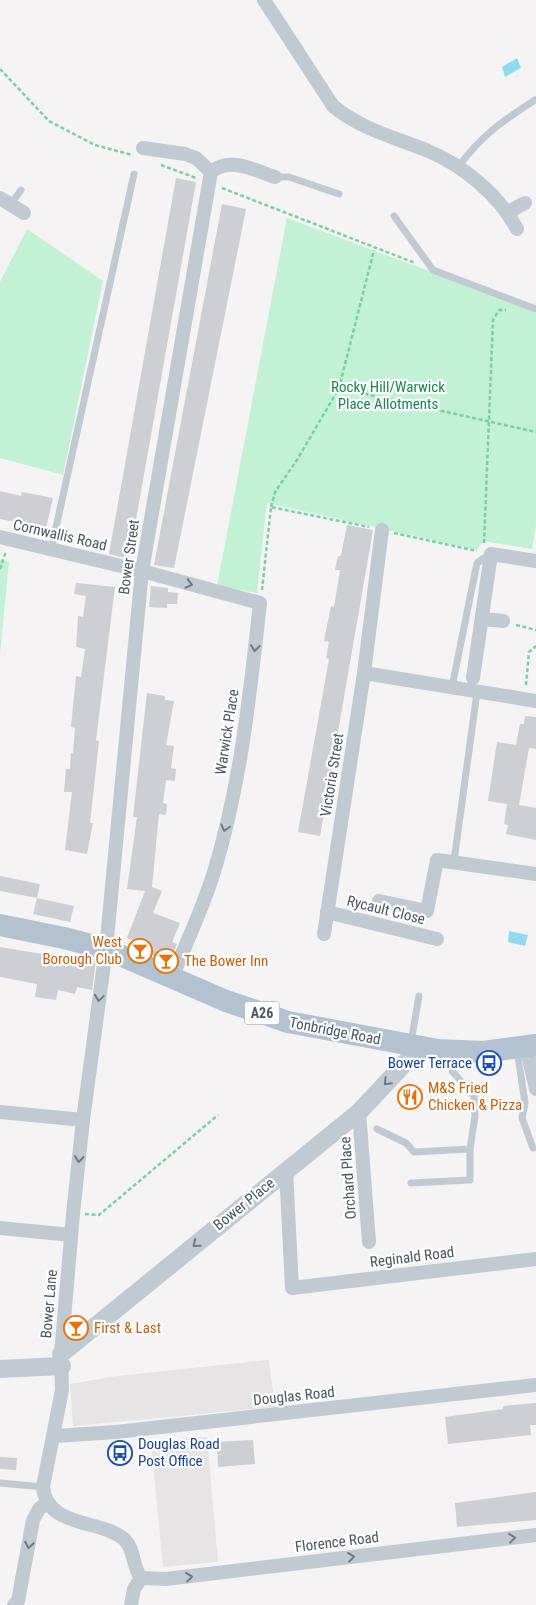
<svg xmlns="http://www.w3.org/2000/svg" width="536" height="1605" font-family="'Roboto Condensed',sans-serif">
<style>
.education{fill:#e6e4e5}
.green{fill:#c3f1d5}
.water{fill:#90daee}
.building{fill:#cdcfd5}
.lines{fill:none;stroke-linecap:round;stroke-linejoin:round}
.path{stroke:#7ad0a6;stroke-width:2.5;stroke-dasharray:4 2.5;stroke-linecap:butt}
.service{stroke:#c1cad2;stroke-width:7}
.minor{stroke:#c1cad2;stroke-width:14}
.tertiary{stroke:#c1cad2;stroke-width:18}
.primary{stroke:#b3c2d1;stroke-width:22}
.oneway{stroke:#6e7983}
.labels{text-anchor:middle;stroke-width:4.5;stroke-linejoin:round;paint-order:stroke}
.shield{fill:#fff;stroke:#808990;stroke-width:1}
.shield-label{font-size:14px;font-weight:bold;fill:#4a5661}
.park-label{font-size:15px;fill:#17864f;stroke:#fff}
.street-label{font-size:15px;fill:#4a5661;stroke:#fff}
.food-label{font-size:15px;fill:#c56008;stroke:#fff;text-anchor:start}
.transit-label{font-size:15px;fill:#164399;stroke:#fff;text-anchor:end}
</style>
<rect width="100%" height="100%" fill="#f5f3f3"/>
<g class="education">
<path d="M269 1360 275 1407 73 1426 70 1384 117 1376Z"/>
<path d="M207 1437 218 1562 163 1567 151 1442Z"/>
</g>
<g class="green">
<path d="M287 218 536 311V525L532 549 483 541 477 550 267 503 257 593 217 586Z"/>
<path d="M27 229 103 281 63 475 0 458V282Z"/>
<path d="M0 559 9 562 0 654Z"/>
</g>
<g class="water">
<path d="M517 58 521 68 505 77 502 67Z"/>
<path d="M509 931 528 935 525 946 508 942Z"/>
</g>
<g class="building">
<path d="M176 178 196 182 129 559 109 554Z"/>
<path d="M222 204 246 209 174 568 154 565Z"/>
<path d="M0 491 21 496 22 492 53 498 46 528 0 519Z"/>
<path d="M347 525 373 530 320 836 298 832 329 659 326 658 329 642 324 641 331 606 334 607 340 570H335L338 556H341Z"/>
<path d="M76 583 115 587 96 740 99 741 90 823H93L87 854 65 850 72 792H64L66 769H70L71 753H73L75 728 71 727 76 676 81 677 85 649 76 647 78 616 83 617 86 596 74 594Z"/>
<path d="M151 586 168 588V592L178 593 177 604H167V608L149 607Z"/>
<path d="M147 693 165 696V700L174 701 166 745 174 746 171 768 176 769 175 781 166 780 163 803 167 804 166 815 159 814 152 887 162 891 153 913 180 923 172 942 177 944 169 962 134 947 136 942 127 938 145 891 127 889 137 817H133Z"/>
<path d="M525 716 536 717V749L529 748 519 805 536 808V840L506 834 508 825 504 824 507 804 488 801 497 742 516 745 520 724H524Z"/>
<path d="M0 876 40 884 37 898 0 891Z"/>
<path d="M37 898 74 906 70 922 33 914Z"/>
<path d="M0 947 66 958V954L96 960 92 990 77 987 75 994 58 990 56 1000 35 997 37 984 0 977Z"/>
<path d="M78 1316 84 1322 72 1332 73 1321Z"/>
<path d="M536 1403V1425H530L531 1435 448 1444 445 1417 503 1409V1406Z"/>
<path d="M253 1440 255 1464 218 1467 217 1442Z"/>
<path d="M0 1457 17 1458 16 1470 0 1469Z"/>
<path d="M536 1492V1520L457 1527 455 1503Z"/>
</g>
<g class="lines">
<g class="path">
<path d="M0 69 49 121 95 145 132 155"/>
<path d="M161 165 196 178"/>
<path d="M222 188 415 263"/>
<path d="M339 388 536 432"/>
<path d="M271 507 275 492 297 460 339 388 374 250"/>
<path d="M394 533 477 551"/>
<path d="M484 543 493 320 499 310H506"/>
<path d="M0 569 6 551"/>
<path d="M262 590 271 507 369 527"/>
<path d="M516 625 536 630"/>
<path d="M526 685 529 652 536 646"/>
<path d="M85 1214 99 1215 218 1115"/>
</g>
<g class="service">
<path d="M458 167C483 134 501 122 535 100"/>
<path d="M275 177H289L339 194"/>
<path d="M11 204 21 190"/>
<path d="M394 216 433 270 536 309"/>
<path d="M51 550 134 174"/>
<path d="M452 687 477 563 490 554"/>
<path d="M454 861 477 692"/>
<path d="M411 1042 419 996"/>
<path d="M517 1050 525 1103 522 1118 533 1148"/>
<path d="M377 1129 406 1143 414 1152 470 1149 475 1116 474 1096 452 1071 454 1053"/>
<path d="M411 1183 470 1180V1149"/>
<path d="M0 1483 43 1487"/>
</g>
<g class="minor">
<path d="M264 0 333 106C361 129 393 137 426 150 463 165 499 195 517 229"/>
<path d="M143 148 185 154 196 158 211 172C230 156 254 170 275 177"/>
<path d="M0 198 24 213"/>
<path d="M508 212 525 203"/>
<path d="M0 537 142 571 260 603C250 693 241 784 214 872 203 908 186 943 172 978"/>
<path d="M483 619 503 621"/>
<path d="M364 673 536 701"/>
<path d="M473 678 491 554 536 561"/>
<path d="M379 901 427 911 437 860 536 874"/>
<path d="M327 912 437 939"/>
<path d="M324 934 364 673 382 530"/>
<path d="M526 1046 536 1089"/>
<path d="M0 1112 83 1120"/>
<path d="M359 1112 369 1242"/>
<path d="M286 1170 292 1288 536 1259"/>
<path d="M0 1228 71 1235"/>
<path d="M55 1436 116 1432 536 1385"/>
<path d="M141 1578C132 1566 135 1549 124 1539 100 1519 47 1528 43 1487L62 1390 61 1354 73 1214 83 1120 106 949 142 571 211 172"/>
<path d="M141 1578 166 1579 536 1535"/>
<path d="M14 1605 18 1601 33 1520 39 1509 48 1502"/>
<path d="M131 1605 134 1589 141 1578"/>
</g>
<g class="tertiary">
<path d="M61 1354 359 1112 420 1047"/>
<path d="M0 1369 62 1366"/>
</g>
<path class="primary" d="M0 925 64 938 106 949 226 1001 288 1022 438 1050 483 1052 536 1045"/>
</g>
<defs><path id="oneway-chevron" d="M-2-3.5L2.5 0L-2 3.5" fill="none" stroke-width="1.6" stroke-linecap="round" stroke-linejoin="round" transform="scale(1.25)"/></defs>
<g class="oneway">
<use href="#oneway-chevron" transform="translate(189 584) rotate(15)"/>
<use href="#oneway-chevron" transform="translate(255 648) rotate(96)"/>
<use href="#oneway-chevron" transform="translate(225 828) rotate(105)"/>
<use href="#oneway-chevron" transform="translate(99 998) rotate(98)"/>
<use href="#oneway-chevron" transform="translate(387 1082) rotate(133)"/>
<use href="#oneway-chevron" transform="translate(79 1159) rotate(96)"/>
<use href="#oneway-chevron" transform="translate(196 1244) rotate(141)"/>
<use href="#oneway-chevron" transform="translate(512 1538) rotate(-7)"/>
<use href="#oneway-chevron" transform="translate(29 1545) rotate(100)"/>
<use href="#oneway-chevron" transform="translate(351 1557) rotate(-7)"/>
<use href="#oneway-chevron" transform="translate(189 1577) rotate(-7)"/>
</g>
<defs>
<symbol id="bar-ring" viewBox="-11 -11 22 22"><circle r="9.5" fill="#fff" stroke="#e8710a" stroke-width="1.5"/><path d="M-6-5H6L.8 .8V4.5H3.5V6h-7V4.5H-.8V.8Z" fill="#e8710a"/></symbol>
<symbol id="bus-ring" viewBox="-11 -11 22 22"><circle r="9.5" fill="#fff" stroke="#1a4fb4" stroke-width="1.5"/><path d="M-5-6H5V4H4V6H2V4H-2V6H-4V4H-5ZM-3.5-4V0h7V-4ZM-3.5 1.2v1.5H-2V1.2ZM2 1.2v1.5H3.5V1.2Z" fill="#1a4fb4"/></symbol>
<symbol id="restaurant-ring" viewBox="-11 -11 22 22"><circle r="9.5" fill="#fff" stroke="#e8710a" stroke-width="1.5"/><path d="M-5-6h1v4h1v-4h1v4h1v-4h1v5L-1.5 .5V6h-2V.5L-5-1ZM5-6V6H3V1.5H1.5Q1.5-4 5-6Z" fill="#e8710a"/></symbol>
</defs>
<g fill-rule="evenodd">
<use href="#bar-ring" x="126" y="937" width="28" height="28"/>
<use href="#bar-ring" x="152" y="947" width="28" height="28"/>
<use href="#bus-ring" x="475" y="1049" width="28" height="28"/>
<use href="#restaurant-ring" x="396" y="1083" width="28" height="28"/>
<use href="#bar-ring" x="62" y="1314" width="28" height="28"/>
<use href="#bus-ring" x="106" y="1439" width="28" height="28"/>
</g>
<g class="labels">
<rect class="shield" x="244.5" y="1001.5" width="35" height="23" rx="4"/>
<g class="shield-label">
<text x="262" y="1018">A26</text>
</g>
<g class="park-label">
<text x="388" y="392">Rocky Hill/Warwick<tspan x="388" dy="17">Place Allotments</tspan></text>
</g>
<g class="street-label">
<text transform="translate(60 535) rotate(13)" y="5">Cornwallis Road</text>
<text transform="translate(129 557) rotate(-82)" y="5">Bower Street</text>
<text transform="translate(227 732) rotate(-81)" y="5">Warwick Place</text>
<text transform="translate(332 775) rotate(-81)" y="5">Victoria Street</text>
<text transform="translate(386 910) rotate(14)" y="5">Rycault Close</text>
<text transform="translate(335 1031) rotate(11)" y="5">Tonbridge Road</text>
<text transform="translate(348 1178) rotate(-94)" y="5">Orchard Place</text>
<text transform="translate(244 1204) rotate(-39)" y="5">Bower Place</text>
<text transform="translate(412 1257) rotate(-7)" y="5">Reginald Road</text>
<text transform="translate(49 1304) rotate(-85)" y="5">Bower Lane</text>
<text transform="translate(294 1396) rotate(-6)" y="5">Douglas Road</text>
<text transform="translate(337 1542) rotate(-7)" y="5">Florence Road</text>
</g>
<g class="food-label">
<text x="122" y="947" text-anchor="end">West<tspan x="122" dy="17">Borough Club</tspan></text>
<text x="184" y="966">The Bower Inn</text>
<text x="428" y="1093">M&amp;S Fried<tspan x="428" dy="17">Chicken &amp; Pizza</tspan></text>
<text x="94" y="1333">First &amp; Last</text>
</g>
<g class="transit-label">
<text x="472" y="1068">Bower Terrace</text>
<text x="138" y="1449" text-anchor="start">Douglas Road<tspan x="138" dy="17">Post Office</tspan></text>
</g>
</g>
</svg>
